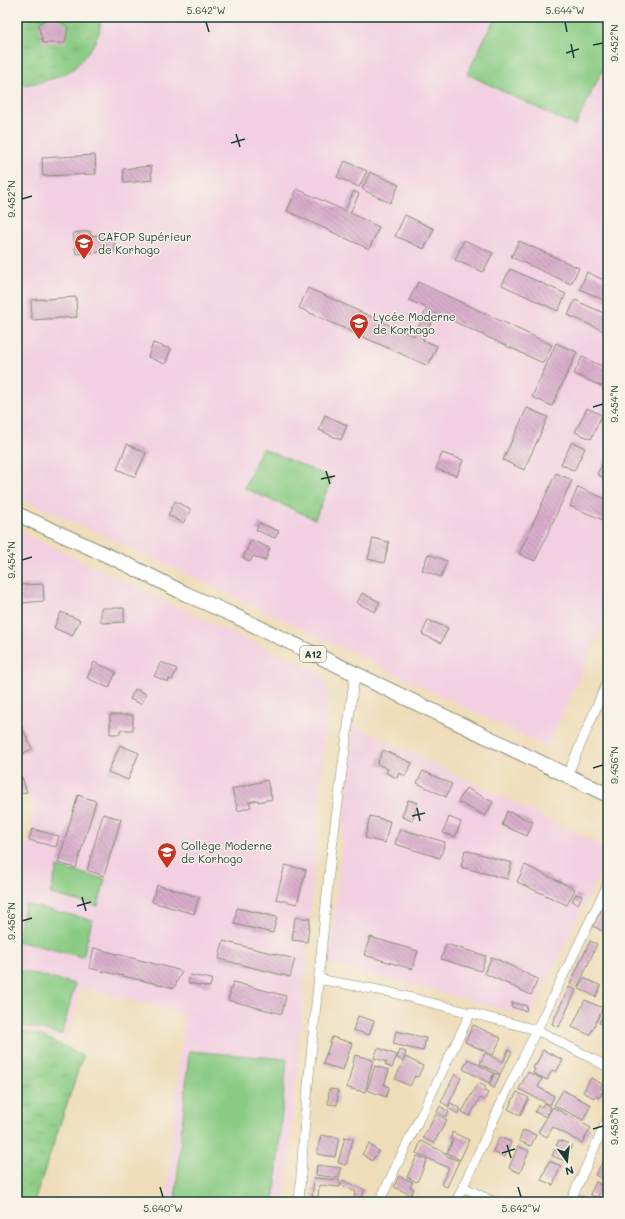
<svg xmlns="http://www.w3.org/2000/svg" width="625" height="1219" font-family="Mali,sans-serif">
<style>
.built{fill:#f2cfe1}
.grass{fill:#89cb83;stroke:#54845c}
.park{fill:url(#park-tufts);stroke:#54845c}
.building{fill:url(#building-back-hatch)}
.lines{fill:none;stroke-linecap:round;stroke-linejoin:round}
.street-casing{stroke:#878d77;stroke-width:10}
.primary-casing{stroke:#878d77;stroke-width:16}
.street{stroke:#fff;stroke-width:9}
.primary{stroke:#fff;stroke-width:14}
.ticks{fill:none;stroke:#1f3d34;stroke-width:1.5}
.labels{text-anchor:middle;stroke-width:3;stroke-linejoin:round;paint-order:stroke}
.shield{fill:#f7f3e8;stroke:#60746a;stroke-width:1}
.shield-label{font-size:10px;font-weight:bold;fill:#1f3d34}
.poi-label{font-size:11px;fill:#1f3d34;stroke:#f7f3e8;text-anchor:start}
.neatline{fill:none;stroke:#1f3d34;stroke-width:1.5}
.ticks-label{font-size:10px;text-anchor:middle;fill:#1f3d34}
</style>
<defs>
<pattern id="park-tufts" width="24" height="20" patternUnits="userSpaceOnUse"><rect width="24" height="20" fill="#89cb83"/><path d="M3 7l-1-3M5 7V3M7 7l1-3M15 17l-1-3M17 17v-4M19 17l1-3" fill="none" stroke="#6fa66c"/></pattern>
<pattern id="building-back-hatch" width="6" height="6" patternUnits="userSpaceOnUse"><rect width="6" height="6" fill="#d9adcb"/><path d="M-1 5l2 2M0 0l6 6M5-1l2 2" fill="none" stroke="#af8ea6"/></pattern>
</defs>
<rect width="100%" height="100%" fill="#f7f3e8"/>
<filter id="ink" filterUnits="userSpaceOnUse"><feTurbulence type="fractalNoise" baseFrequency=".025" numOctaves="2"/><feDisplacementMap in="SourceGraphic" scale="8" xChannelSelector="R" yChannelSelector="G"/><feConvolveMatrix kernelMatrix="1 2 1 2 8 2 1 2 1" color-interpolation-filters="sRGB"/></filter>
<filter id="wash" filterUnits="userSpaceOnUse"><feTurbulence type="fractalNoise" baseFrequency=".012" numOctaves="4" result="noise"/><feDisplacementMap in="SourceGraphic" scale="16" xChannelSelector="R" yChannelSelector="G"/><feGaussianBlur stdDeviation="0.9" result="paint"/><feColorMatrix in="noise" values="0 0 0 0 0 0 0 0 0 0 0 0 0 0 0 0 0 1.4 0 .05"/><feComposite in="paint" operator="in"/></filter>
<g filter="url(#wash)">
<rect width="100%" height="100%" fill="#efddba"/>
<g class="built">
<path d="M17 17H243L267 24 271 17H608V613L548 747 290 623 133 549 17 497Z"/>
<path d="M17 530 223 629 320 672 328 688 315 860 285 1202H166L184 1014 81 987 67 1040 17 1028V879L32 829 33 813 17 762V756L32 749 17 716Z"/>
<path d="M354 725 608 849V856L530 1016 329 963Z"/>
</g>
<g class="grass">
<path d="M495 17H608V59L575 126 467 74Z"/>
<path d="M262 448 332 478 315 519 244 488Z"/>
<path d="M57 867 105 879 98 906 50 894Z"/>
<path d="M25 904 92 920 83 957 17 941Z"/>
<path d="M17 970 75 984 62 1035 17 1024Z"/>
<path d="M189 1051 287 1059 274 1202H175Z"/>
</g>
<g class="park">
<path d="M17 17H99C100 21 101 26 100 29 97 43 80 66 68 72 52 80 34 85 17 85Z"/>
<path d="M17 1030 43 1036 83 1056 34 1202H17Z"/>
</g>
<g id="blocks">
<g class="building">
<path d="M48 17H57L68 27 65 43H43L38 25Z"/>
<path d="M95 155 96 174 43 176 42 158Z"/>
<path d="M345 161 367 171 359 187 337 177Z"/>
<path d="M151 166 152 180 124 183 123 169Z"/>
<path d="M370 172 399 185 390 203 362 189Z"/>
<path d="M297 189 345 211 354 191 359 194 350 213 379 227 369 249 287 211Z"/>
<path d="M405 215 434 229 424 249 395 236Z"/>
<path d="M90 231 91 236 113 232 115 251 76 254 73 233Z"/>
<path d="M464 240 493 253 483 272 455 260Z"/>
<path d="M519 241 579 268 571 284 511 257Z"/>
<path d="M510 269 566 294 558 311 502 285Z"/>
<path d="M587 272 608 282V302L580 289Z"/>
<path d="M418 282 552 345 543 363 436 313 423 340 437 346 428 366 299 308 308 288 414 336 427 308 409 300Z"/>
<path d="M76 297 77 317 32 320 31 300Z"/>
<path d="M575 300 608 315V333L568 315Z"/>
<path d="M153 343 171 349 165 364 148 357Z"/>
<path d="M556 343 577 352 552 406 532 397Z"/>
<path d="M582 357 608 369V389L574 374Z"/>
<path d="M527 408 548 417 524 470 503 460Z"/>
<path d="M587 408 602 415 591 439 575 432Z"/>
<path d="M325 415 347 425 341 440 319 430Z"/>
<path d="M572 442 585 448 574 471 561 464Z"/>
<path d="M127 444 146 453 135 477 117 469Z"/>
<path d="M442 453 463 460 457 476 436 469Z"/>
<path d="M605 460 608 462V480L597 474Z"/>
<path d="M556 473 572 480 535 561 519 554Z"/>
<path d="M578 487 608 500V522L570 506Z"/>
<path d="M175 501 191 510 183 523 168 515Z"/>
<path d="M259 523 279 531 275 538 256 530Z"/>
<path d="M373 538 389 542 384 563 368 559Z"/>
<path d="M251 540 270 548 265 561 253 556 250 562 243 558Z"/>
<path d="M428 554 447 561 441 577 422 570Z"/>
<path d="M43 584 44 601 21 603V585Z"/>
<path d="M362 593 380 602 375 612 357 603Z"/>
<path d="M101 608H124V622L101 623Z"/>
<path d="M61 612 80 620 72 636 54 628Z"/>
<path d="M428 620 448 628 441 643 422 634Z"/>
<path d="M94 662 116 672 109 688 87 678Z"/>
<path d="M161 662 177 669 172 680 169 679 168 682 154 676Z"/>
<path d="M135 689 146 694 141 704 130 699Z"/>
<path d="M110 715H133V730H120V734H110Z"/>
<path d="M17 716 32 749 17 756Z"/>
<path d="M120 745 139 753 128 780 108 772Z"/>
<path d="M383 750 412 763 405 776 399 773 397 778 386 773 388 769 377 764Z"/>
<path d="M423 771 452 784 446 797 417 783Z"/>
<path d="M22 777 27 792 17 795V778Z"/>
<path d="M267 780 272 799 258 802V800L249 802 251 807 238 811 232 789Z"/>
<path d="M466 788 493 802 485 816 458 802Z"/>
<path d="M78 795 96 801 76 868 58 863Z"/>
<path d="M408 800 418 803 412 821 402 817Z"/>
<path d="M507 811 533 822 527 836 502 825Z"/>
<path d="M103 814 121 819 104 876 87 870Z"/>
<path d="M370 816 390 821 385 843 365 838Z"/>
<path d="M449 817 461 822 455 837 443 833Z"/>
<path d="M32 829 59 836 56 847 29 840Z"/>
<path d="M400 829 445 842 440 858 395 844Z"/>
<path d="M465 850 512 863 507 879 461 867Z"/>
<path d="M285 865 306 870 297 904 276 899Z"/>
<path d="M525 865 575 889 567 905 517 882Z"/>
<path d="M157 885 199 897 194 914 152 902Z"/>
<path d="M576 894 582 896 578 904 572 901Z"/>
<path d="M608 897V934L593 926Z"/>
<path d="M237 908 277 917 273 933 234 924Z"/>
<path d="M295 917 310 919 307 942 292 940Z"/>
<path d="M370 937 418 951 412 969 364 955Z"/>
<path d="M223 941 295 959 290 977 219 959Z"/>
<path d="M590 941 597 944 578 987 570 984Z"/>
<path d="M446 944 486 956 481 971 441 959Z"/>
<path d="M94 948 182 971 174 988 89 968Z"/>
<path d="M492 957 538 979 531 995 484 973Z"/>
<path d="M190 975 212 979 210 987 188 983Z"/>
<path d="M584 978 601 986 596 997 579 989Z"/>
<path d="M233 982 286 996 282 1014 228 1000Z"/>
<path d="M569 987 576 990 559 1027 552 1024Z"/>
<path d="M585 1000 603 1008 590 1035 572 1027Z"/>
<path d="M512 1002 527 1006 526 1011 511 1007Z"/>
<path d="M606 1003 608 1004V1013L602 1010Z"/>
<path d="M604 1013 608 1015V1025L604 1024V1025L599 1023Z"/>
<path d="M358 1016 374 1021 369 1035 353 1030Z"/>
<path d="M473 1025 501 1038 493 1055 465 1042Z"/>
<path d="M396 1031 426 1038 423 1051 393 1044Z"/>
<path d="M332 1037 352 1043 343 1070 323 1064Z"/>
<path d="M378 1048 397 1055 392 1068 385 1065 387 1062 374 1058Z"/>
<path d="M400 1050 406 1052 403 1061 397 1058Z"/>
<path d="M508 1050 512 1052 500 1074 496 1071H495L480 1064 485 1053 503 1062Z"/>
<path d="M543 1050 563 1060 556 1072 552 1070 547 1080 533 1073 535 1069 533 1068 535 1064 536 1065Z"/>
<path d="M355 1055 373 1060 365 1092 347 1088Z"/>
<path d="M406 1057 423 1066 418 1077 415 1076 410 1086 395 1079Z"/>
<path d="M468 1059 494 1073 489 1083 463 1069Z"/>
<path d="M375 1066 389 1070 384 1085 389 1087 386 1097 367 1090Z"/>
<path d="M528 1072 542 1079 538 1087 554 1096 550 1105 519 1089Z"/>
<path d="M495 1073 500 1075 494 1088 489 1085Z"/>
<path d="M455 1074 461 1078 448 1106 441 1102Z"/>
<path d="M591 1078 602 1084 600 1088 604 1090 599 1098 595 1096 594 1098 583 1092Z"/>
<path d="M478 1083 486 1087 484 1091 488 1093 484 1100 480 1098 470 1116 462 1112Z"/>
<path d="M329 1089 338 1090 337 1105 328 1104Z"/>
<path d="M563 1090 591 1105 583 1120 554 1105Z"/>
<path d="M517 1092 529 1098 520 1115 508 1109Z"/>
<path d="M451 1103 461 1109 458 1114 448 1108Z"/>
<path d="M544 1103 551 1107 546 1117 535 1112 539 1105 542 1107Z"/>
<path d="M440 1106 449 1112 446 1117 437 1112Z"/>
<path d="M553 1107 591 1128 582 1143 553 1127 547 1137 538 1132Z"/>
<path d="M436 1114 447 1120 434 1143 423 1138Z"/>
<path d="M523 1130 536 1135 531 1146 519 1141Z"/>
<path d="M452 1132 469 1140 460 1160 447 1153 453 1140 451 1139Z"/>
<path d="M321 1135 339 1138 335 1157 317 1154Z"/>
<path d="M345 1137 353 1139 346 1165 338 1163Z"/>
<path d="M499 1137 511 1142 505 1157 493 1152Z"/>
<path d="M559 1140 572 1145 565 1161 552 1156Z"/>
<path d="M421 1141 446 1153 445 1155 459 1161 447 1187 441 1184 449 1168 416 1153Z"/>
<path d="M369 1144 379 1151 372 1161 362 1154Z"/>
<path d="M518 1146 529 1151 520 1173 509 1168Z"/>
<path d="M417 1156 427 1160 417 1182 407 1177Z"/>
<path d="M605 1158 608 1160V1178L606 1181 595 1175Z"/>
<path d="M549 1161 561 1166 553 1185 541 1180Z"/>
<path d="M317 1165 341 1168 339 1178 316 1175Z"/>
<path d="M399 1176 413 1182 410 1187 414 1189 411 1195 394 1187Z"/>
<path d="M314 1178 340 1180V1187L319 1185 318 1197H312Z"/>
<path d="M343 1180 365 1190 360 1200 354 1197 356 1192 341 1185Z"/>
<path d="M596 1182 603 1186 597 1198 590 1194Z"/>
<path d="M578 1195 593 1202H575Z"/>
</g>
</g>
</g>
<g filter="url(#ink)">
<use href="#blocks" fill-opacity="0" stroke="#878d77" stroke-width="1"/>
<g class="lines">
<defs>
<g id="street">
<path d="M567 776 608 680"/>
<path d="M318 979 389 992 537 1030 608 1067"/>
<path d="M463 1187 494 1202"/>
<path d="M299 1202 306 1106 330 863 355 673"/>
<path d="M379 1202 471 1012"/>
<path d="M456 1202 505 1095 608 884"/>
<path d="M570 1202 608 1118"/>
</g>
<path id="primary" d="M17 514 126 564 186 594 231 614 608 795"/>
</defs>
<use href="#street" class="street-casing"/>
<use href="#primary" class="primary-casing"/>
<use href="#street" class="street"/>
<use href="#primary" class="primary"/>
</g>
</g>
<path class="ticks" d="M206 22 209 32M565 22 567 32M571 44 574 58M593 45 603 43M566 53 579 49M236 134 240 147M231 143 245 139M22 199 32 196M593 407 603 404M326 471 330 484M321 479 335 476M22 560 32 557M593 768 603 765M417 808 420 821M412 816 425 813M82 897 86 911M77 906 91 902M22 921 32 918M593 1129 603 1126M507 1145 511 1158M502 1153 515 1149M160 1187 163 1197M518 1187 521 1197"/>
<defs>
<symbol id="university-pin" viewBox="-11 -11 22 30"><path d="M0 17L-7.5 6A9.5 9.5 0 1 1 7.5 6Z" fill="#c8321e" stroke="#f7f3e8"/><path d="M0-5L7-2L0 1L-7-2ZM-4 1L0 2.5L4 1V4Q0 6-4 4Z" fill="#fff"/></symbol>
<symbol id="school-pin" viewBox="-11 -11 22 30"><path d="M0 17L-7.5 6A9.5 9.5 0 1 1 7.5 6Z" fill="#c8321e" stroke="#f7f3e8"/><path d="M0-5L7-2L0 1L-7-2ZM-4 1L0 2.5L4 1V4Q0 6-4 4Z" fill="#fff"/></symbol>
</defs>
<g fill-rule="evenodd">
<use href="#university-pin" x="73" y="232" width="22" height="30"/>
<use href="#school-pin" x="348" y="312" width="22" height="30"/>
<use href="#school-pin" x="156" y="841" width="22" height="30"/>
</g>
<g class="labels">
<rect class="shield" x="300" y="646" width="26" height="16" rx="3"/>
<g class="shield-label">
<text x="313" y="658">A12</text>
</g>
<g class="poi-label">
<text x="98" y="241">CAFOP Supérieur<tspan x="98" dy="13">de Korhogo</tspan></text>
<text x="373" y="321">Lycée Moderne<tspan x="373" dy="13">de Korhogo</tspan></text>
<text x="181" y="850">Collège Moderne<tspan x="181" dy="13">de Korhogo</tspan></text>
</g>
</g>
<rect width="625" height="1219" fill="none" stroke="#f7f3e8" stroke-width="44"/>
<g transform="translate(567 1161) rotate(165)" stroke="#f7f3e8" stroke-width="3" paint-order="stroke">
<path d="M0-3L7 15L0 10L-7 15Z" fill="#1f3d34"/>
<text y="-6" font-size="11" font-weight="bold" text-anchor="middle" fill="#1f3d34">N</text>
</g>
<rect x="22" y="22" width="581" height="1175" class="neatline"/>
<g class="ticks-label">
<text x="206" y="14">5.642°W</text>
<text x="565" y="14">5.644°W</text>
<text transform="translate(614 43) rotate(-90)" y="4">9.452°N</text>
<text transform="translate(11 199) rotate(-90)" y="4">9.452°N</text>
<text transform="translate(614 404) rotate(-90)" y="4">9.454°N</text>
<text transform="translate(11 560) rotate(-90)" y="4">9.454°N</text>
<text transform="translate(614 765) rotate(-90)" y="4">9.456°N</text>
<text transform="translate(11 921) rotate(-90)" y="4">9.456°N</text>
<text transform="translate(614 1126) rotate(-90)" y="4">9.458°N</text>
<text x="163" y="1212">5.640°W</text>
<text x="521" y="1212">5.642°W</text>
</g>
</svg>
